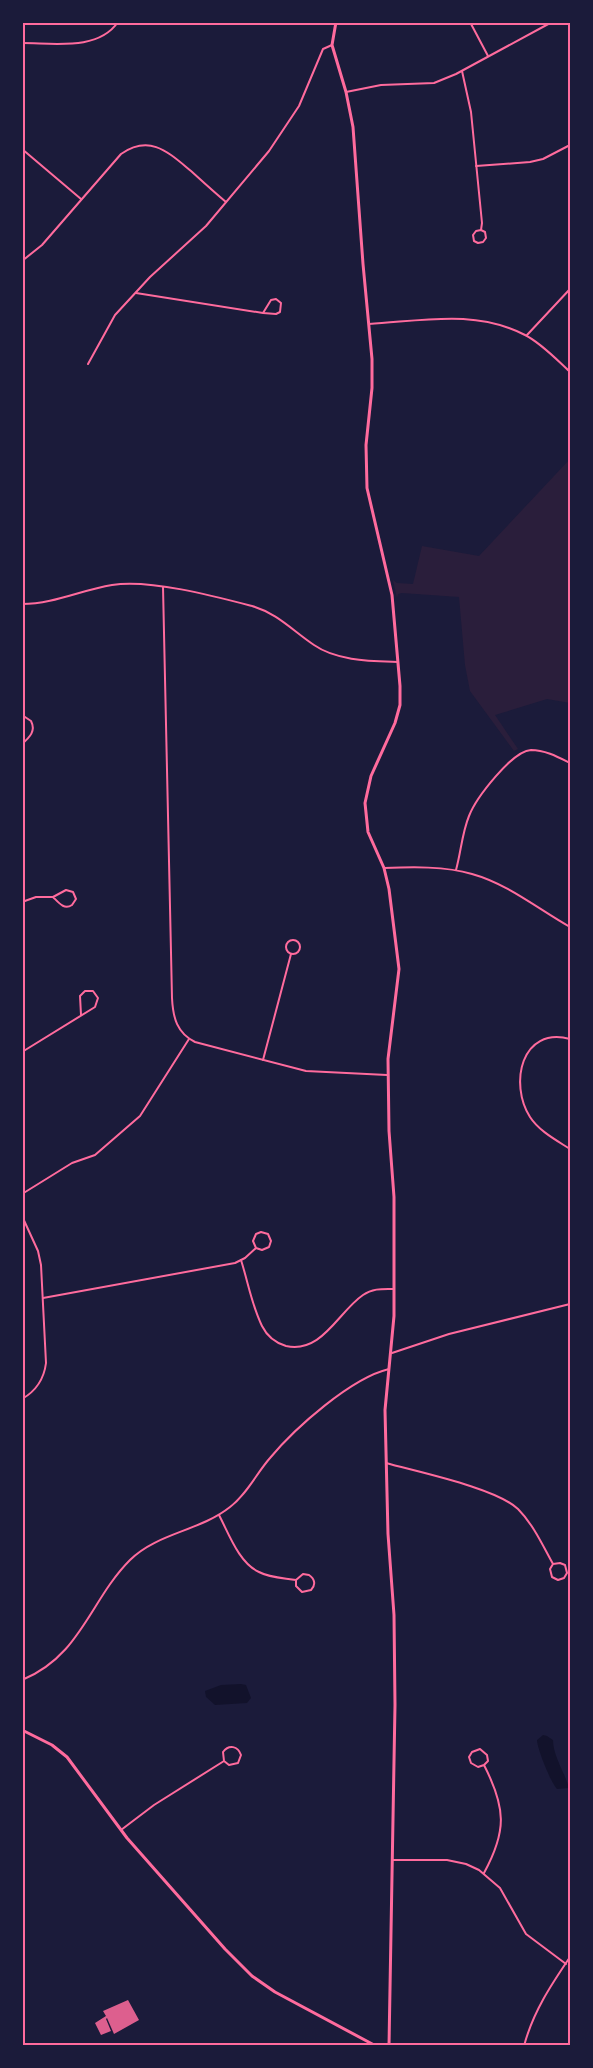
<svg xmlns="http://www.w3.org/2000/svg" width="593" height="2068" font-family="Inter,sans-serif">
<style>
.green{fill:#2a1e3b}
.water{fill:#12122b}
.building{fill:#dd5f8e}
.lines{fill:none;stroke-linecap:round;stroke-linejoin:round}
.minor{stroke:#ff6b9d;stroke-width:2}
.tertiary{stroke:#ff6b9d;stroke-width:3}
.neatline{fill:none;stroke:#ff6b9d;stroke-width:2}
</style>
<rect width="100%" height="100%" fill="#1b1b3a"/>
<path class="green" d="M570 459V703L547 699 495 715 518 749 514 751 470 691 465 665 459 597 402 593 398 594 397 598 393 580 397 583 413 584 422 546 479 556Z"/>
<g class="water">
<path d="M241 1684 246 1685 251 1698 247 1703 215 1705 206 1697 205 1691 221 1685Z"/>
<path d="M543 1735 547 1736 553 1740C553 1756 565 1773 569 1788L557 1789C551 1783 537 1748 537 1740Z"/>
</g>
<path class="building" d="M128 2000 139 2020 114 2034 107 2018 106 2019 111 2031 101 2035 95 2023 106 2016 103 2011Z"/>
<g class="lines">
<g class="minor">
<path d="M470 22 488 56"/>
<path d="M22 43C54 43 98 51 118 22"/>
<path d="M462 71 471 112 482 223 481 230 476 231 473 235 474 241 478 243 483 242 486 238 485 232 481 230"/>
<path d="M346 92 381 85 434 83 456 74 552 22"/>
<path d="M22 149 81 199"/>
<path d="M476 166 530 162 543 159 570 145"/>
<path d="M22 261 42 245 121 154C150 134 168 152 191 171 202 181 214 192 226 202"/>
<path d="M136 293 263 313 276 314 280 312 281 303 276 299 271 300 263 313"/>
<path d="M369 324C422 321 475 309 525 335 541 343 556 359 569 371"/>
<path d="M527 335 570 289"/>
<path d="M88 364 115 315 150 277 206 226 269 151 299 106 323 49 332 45"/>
<path d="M163 587 172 998C173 1018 177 1033 195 1042L306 1071 387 1075"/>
<path d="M22 604C54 604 81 590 112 585 150 579 214 596 252 606 277 613 293 631 314 645 337 661 371 661 398 662"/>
<path d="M22 715 31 721C36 731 30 737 22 744"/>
<path d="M384 868C412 867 445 866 472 874 508 884 538 909 570 927"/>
<path d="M456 870C461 852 462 833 469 816 476 798 512 751 531 750 545 750 558 757 570 763"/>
<path d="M22 902 36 897H53L66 890 73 892 76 899 72 905C64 910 59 903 53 897"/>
<circle cx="293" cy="947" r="7"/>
<path d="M570 1039C521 1026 509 1084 530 1117 539 1131 556 1140 570 1149"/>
<path d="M22 1052 95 1007 98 998 93 991H85L80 996 81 1015"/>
<path d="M263 1060 291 954"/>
<path d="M22 1194 72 1163 95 1155 140 1116 189 1039"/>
<path d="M22 1216 38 1251 41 1265 46 1363C44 1379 36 1391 22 1399"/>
<path d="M241 1260C248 1282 252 1306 262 1326 267 1336 276 1343 286 1346 322 1354 338 1312 363 1295 373 1288 383 1289 394 1289"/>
<path d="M43 1298 235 1263 245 1258 256 1248 253 1241 256 1234 261 1232 268 1234 271 1241 269 1247 262 1250 256 1248"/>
<path d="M392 1353 449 1334 570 1304"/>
<path d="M386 1463C418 1472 496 1488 518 1509 533 1524 543 1546 553 1564L560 1563 565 1565 567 1573 564 1578 558 1580 552 1577 550 1569 553 1564"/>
<path d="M219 1515C229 1534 239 1563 259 1572 270 1578 284 1578 296 1580V1586L302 1592 311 1590C316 1585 315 1579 309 1575L303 1574 296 1580"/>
<path d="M22 1680C81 1656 90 1600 130 1560 157 1533 200 1531 230 1507 247 1494 256 1474 270 1458 295 1428 351 1378 389 1369"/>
<path d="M121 1830 154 1805 224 1761 223 1752C229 1744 238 1746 241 1755L238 1763 229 1765 224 1761"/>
<path d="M392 1860H447L466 1864 479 1870 500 1888 526 1934 566 1964"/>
<path d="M484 1873C507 1831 506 1808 484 1765L488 1761 487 1755 480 1749 472 1752 469 1757 471 1763 478 1767 484 1765"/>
<path d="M524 2046C533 2012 551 1985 570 1957"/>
</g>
<g class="tertiary">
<path d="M336 22 332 45 346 92 353 127 363 264 372 359V388L366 445 367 488 392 595 400 686V705L395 723 371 776 365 803 368 832 384 868 389 889 399 969 388 1059 389 1131 394 1197V1316L385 1410 388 1534 394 1615 395 1705 389 2046"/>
<path d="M22 1730 52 1745 67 1757 127 1838 225 1949 252 1976 275 1992 376 2046"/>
</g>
</g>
<rect width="593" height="2068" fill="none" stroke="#1b1b3a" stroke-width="48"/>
<rect x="24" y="24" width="545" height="2020" class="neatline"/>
</svg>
